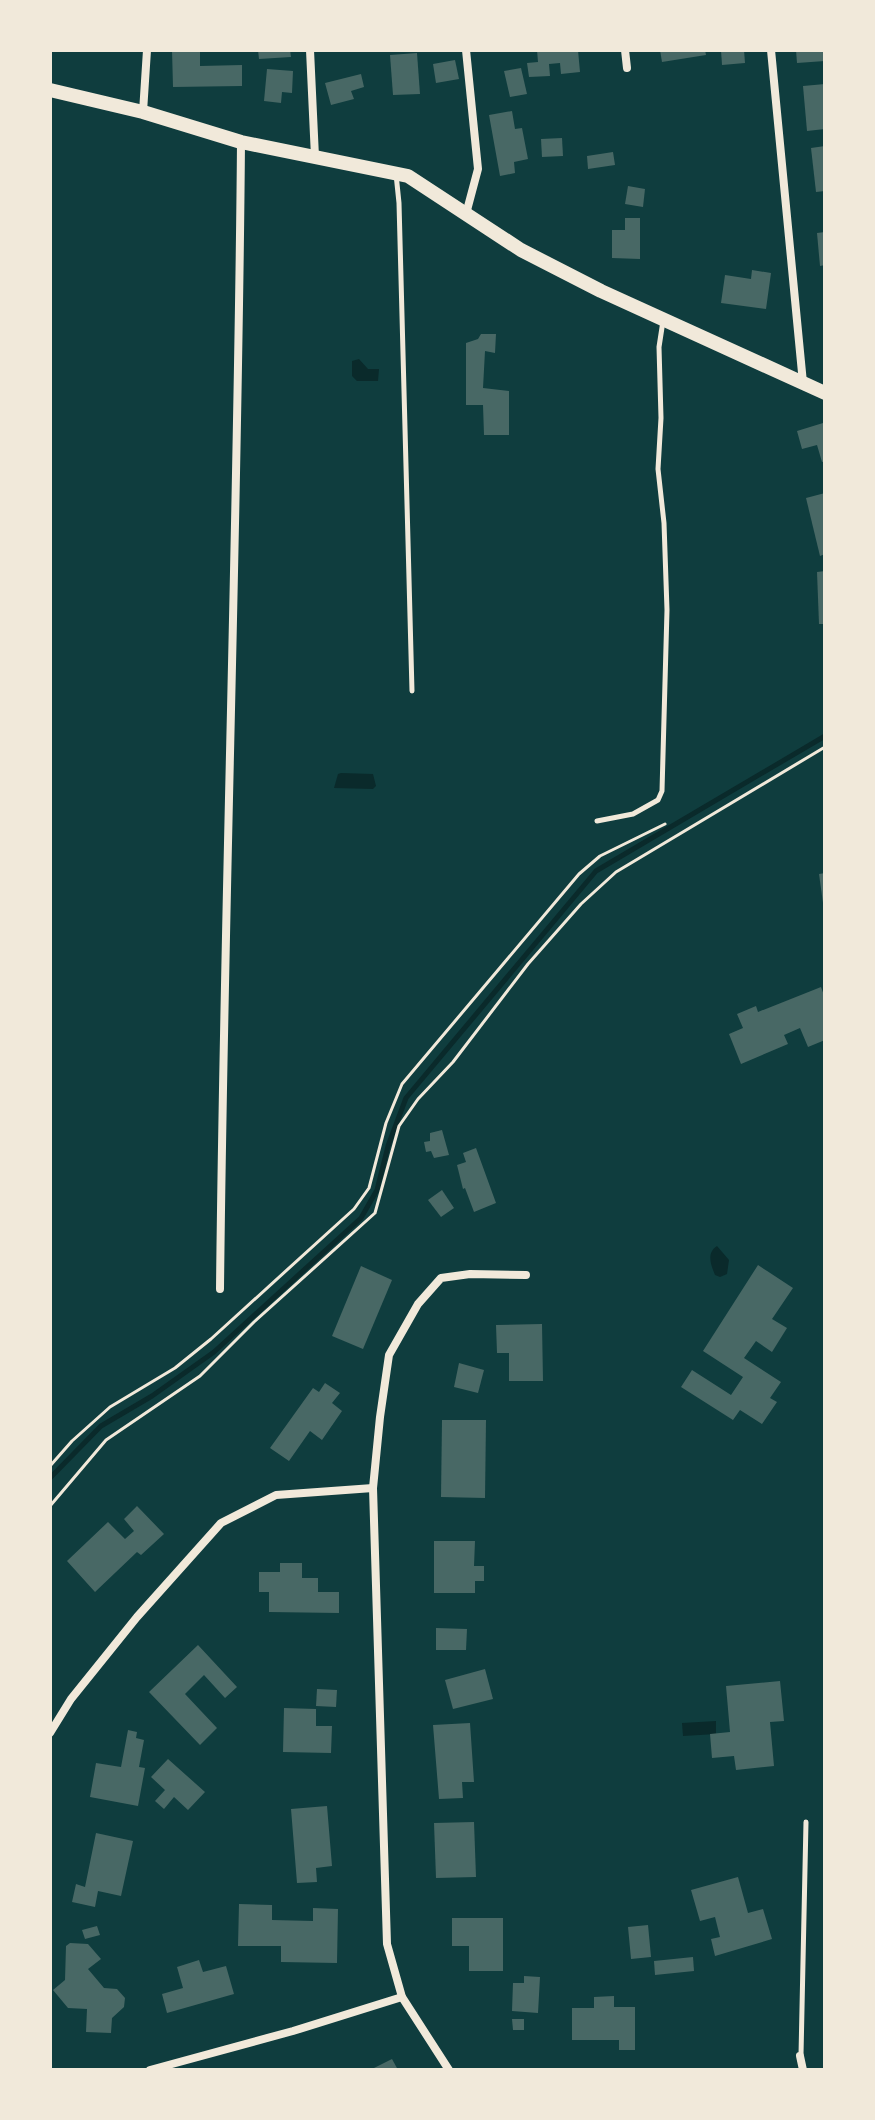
<svg xmlns="http://www.w3.org/2000/svg" width="875" height="2120" font-family="Cabin,sans-serif">
<style>
.water{fill:#0a2a2b}
.lines{fill:none;stroke-linecap:round;stroke-linejoin:round}
.stream{stroke:#0a2a2b;stroke-width:5}
.building{fill:#486865}
.path{stroke:#f1e9da;stroke-width:3}
.service{stroke:#f1e9da;stroke-width:5}
.minor{stroke:#f1e9da;stroke-width:8}
.tertiary{stroke:#f1e9da;stroke-width:14}
</style>
<rect width="100%" height="100%" fill="#0f3d3e"/>
<g class="water">
<path d="M359 359 368 369H379L378 381H357L352 376V361Z"/>
<path d="M341 773 373 774 376 786 373 789 334 788 338 774Z"/>
<path d="M717 1246 729 1260 727 1274 720 1277 715 1275C711 1265 706 1253 717 1246Z"/>
<path d="M716 1721V1734L683 1736 682 1723Z"/>
</g>
<g class="lines">
<path class="stream" d="M50 1478 101 1426 152 1396 214 1352 361 1218 377 1190 388 1146 406 1098 596 871 825 736"/>
</g>
<g class="building">
<path d="M172 50H200V66L242 65V86L173 87Z"/>
<path d="M258 50H290L291 57 259 59Z"/>
<path d="M537 50H578L580 72 561 74 560 63 549 64 550 76 529 77 527 63 538 62Z"/>
<path d="M660 50H705L706 55 662 62Z"/>
<path d="M721 50H744L745 63 722 65Z"/>
<path d="M796 50H825V61L797 63Z"/>
<path d="M417 53 420 94 393 95 390 55Z"/>
<path d="M455 60 459 79 436 83 433 64Z"/>
<path d="M521 68 527 94 510 97 504 71Z"/>
<path d="M267 69 293 71 292 93 282 92 281 103 264 101Z"/>
<path d="M361 74 364 87 351 91 354 99 331 105 325 83Z"/>
<path d="M825 84V129L807 131 803 86Z"/>
<path d="M512 111 515 129 522 128 528 159 514 162 515 173 500 176 489 115Z"/>
<path d="M562 138 563 156 542 157 541 139Z"/>
<path d="M825 146V191L816 192 811 148Z"/>
<path d="M613 152 615 165 588 169 587 156Z"/>
<path d="M628 186 645 189 643 207 625 204Z"/>
<path d="M625 218H640V259L612 258V230H625Z"/>
<path d="M825 232V265L820 266 817 233Z"/>
<path d="M752 270 771 273 766 309 721 303 725 275 751 279Z"/>
<path d="M481 334H496L495 353 485 351 483 388 509 391V435H484L483 405H466V343L478 339Z"/>
<path d="M823 423 825 461 822 462 817 445 802 449 797 431Z"/>
<path d="M825 493V554L820 556 806 498Z"/>
<path d="M825 571V624H819L817 572Z"/>
<path d="M825 873V903H823L819 874Z"/>
<path d="M821 987 825 998V1040L808 1047 800 1028 784 1035 788 1044 741 1064 729 1034 743 1028 737 1014 756 1006 758 1012Z"/>
<path d="M442 1130 449 1155 434 1158 431 1151 426 1152 424 1142 430 1141V1133Z"/>
<path d="M476 1148 496 1203 474 1212 465 1188 463 1189 457 1165 466 1162 463 1153Z"/>
<path d="M442 1190 454 1208 441 1217 428 1200Z"/>
<path d="M758 1265 793 1288 772 1319 787 1328 772 1352 756 1341 744 1358 781 1382 770 1398 777 1402 762 1424 740 1410 733 1420 681 1387 692 1370 731 1395 743 1377 703 1351Z"/>
<path d="M361 1266 392 1280 363 1349 332 1336Z"/>
<path d="M542 1324 543 1381H509V1353H497L496 1325Z"/>
<path d="M459 1363 484 1370 478 1393 454 1387Z"/>
<path d="M325 1383 340 1393 332 1403 342 1411 322 1440 310 1431 289 1461 270 1448 313 1388 319 1392Z"/>
<path d="M442 1420H486L485 1498 441 1497Z"/>
<path d="M137 1506 164 1534 141 1555 137 1552 95 1592 67 1561 108 1522 125 1539 134 1531 124 1519Z"/>
<path d="M434 1541H475L474 1566H484V1581H475V1593H434Z"/>
<path d="M280 1563H302V1578H318V1592H339V1613L269 1612V1592H259V1572H280Z"/>
<path d="M436 1628 467 1629 466 1650H436Z"/>
<path d="M198 1645 237 1687 225 1698 204 1675 185 1694 217 1728 200 1745 149 1692Z"/>
<path d="M485 1669 493 1699 453 1709 445 1680Z"/>
<path d="M780 1681 784 1721 770 1722 774 1766 736 1770 734 1756 712 1758 710 1734 730 1732 726 1686Z"/>
<path d="M317 1689 337 1690 336 1707 316 1706Z"/>
<path d="M284 1708 316 1709V1726H332L331 1753 283 1752Z"/>
<path d="M470 1723 474 1782H462L463 1798 439 1799 433 1725Z"/>
<path d="M128 1730 137 1732 136 1738 144 1740 139 1767 145 1768 138 1806 90 1797 96 1763 121 1767Z"/>
<path d="M168 1759 205 1792 188 1810 174 1797 164 1809 155 1801 165 1790 151 1777Z"/>
<path d="M327 1806 332 1866 316 1868 317 1882 297 1883 291 1809Z"/>
<path d="M474 1822 476 1877 436 1878 434 1823Z"/>
<path d="M96 1833 133 1841 121 1896 98 1891 95 1907 72 1902 76 1884 85 1887Z"/>
<path d="M738 1877 748 1913 763 1909 772 1939 715 1956 711 1939 720 1937 715 1917 700 1921 691 1890Z"/>
<path d="M239 1904 272 1905V1920L313 1921V1908L338 1909 337 1963 281 1962V1946H238Z"/>
<path d="M452 1918H503V1971H469V1946H452Z"/>
<path d="M648 1925 651 1957 631 1959 628 1927Z"/>
<path d="M97 1926 100 1935 85 1939 82 1930Z"/>
<path d="M70 1943 88 1944 101 1959 88 1969 104 1988 117 1989 125 1998 124 2007 112 2018 111 2033 86 2032 87 2009 68 2008 53 1990 65 1980 66 1946Z"/>
<path d="M693 1957 694 1971 655 1975 654 1961Z"/>
<path d="M199 1960 203 1972 226 1966 234 1994 167 2013 162 1994 183 1988 177 1967Z"/>
<path d="M524 1976 540 1977 538 2013 512 2011 513 1983H524Z"/>
<path d="M614 1996V2007H635V2050H619V2040H572V2008H594V1997Z"/>
<path d="M512 2019H524V2030H513Z"/>
<path d="M392 2059 398 2070H370Z"/>
</g>
<g class="lines">
<g class="path">
<path d="M50 1466 72 1441 110 1407 175 1368 211 1339 354 1209 369 1188 386 1123 402 1084 579 874 600 856 665 824"/>
<path d="M50 1506 106 1440 200 1376 254 1322 375 1213 399 1126 418 1099 453 1062 528 964 581 904 616 872 825 747"/>
</g>
<g class="service">
<path d="M396 174 399 203 412 691"/>
<path d="M597 821 633 814 658 800 662 791 667 610 664 523 658 469 661 418 659 347 663 321"/>
<path d="M801 2055 806 1822"/>
</g>
<g class="minor">
<path d="M310 50 315 157"/>
<path d="M625 50 627 68"/>
<path d="M771 50 803 383"/>
<path d="M143 112 147 50"/>
<path d="M466 214 478 169 466 50"/>
<path d="M220 1289C224 907 238 524 241 142"/>
<path d="M50 1733 71 1699 137 1617 221 1523 276 1495 373 1488"/>
<path d="M800 2056 803 2070"/>
<path d="M150 2070 293 2031 402 1997"/>
<path d="M449 2070 402 1997 387 1944 373 1488 380 1417 389 1355 418 1304 441 1278 470 1274 526 1275"/>
</g>
<path class="tertiary" d="M50 90 143 112 241 142 408 176 521 250 601 291 825 393"/>
</g>
<rect width="875" height="2120" fill="none" stroke="#f1e9da" stroke-width="104"/>
</svg>
